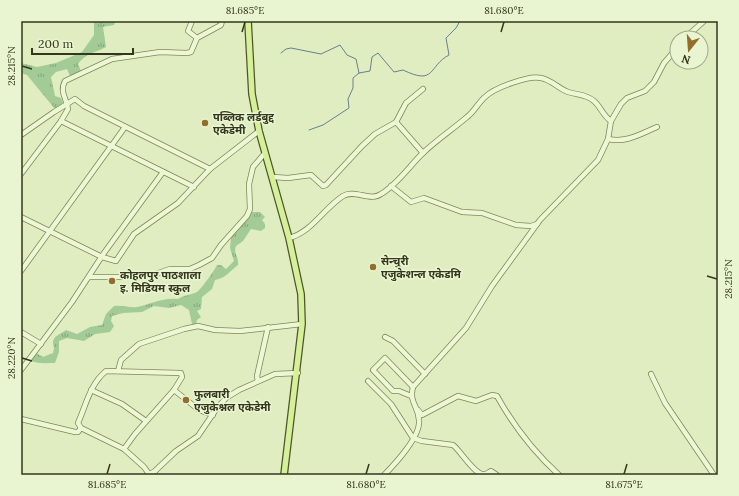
<svg xmlns="http://www.w3.org/2000/svg" width="739" height="496" font-family="Lora,'Noto Sans Devanagari',serif">
<style>
.grass{fill:url(#grass-tufts)}
.lines{fill:none;stroke-linecap:round;stroke-linejoin:round}
.stream{stroke:#6b808d;stroke-width:1}
.minor-casing{stroke:#7f8659;stroke-width:6}
.major-casing{stroke:#50542d;stroke-width:8}
.minor{stroke:#ecf8d4;stroke-width:4.5}
.major{stroke:#d5f099;stroke-width:5.5}
.ticks{fill:none;stroke:#34361d;stroke-width:1.5}
.poi-dot{fill:#956c2a;stroke:#e9f5d1;stroke-width:1.5}
.labels{text-anchor:middle;stroke-width:3;stroke-linejoin:round;paint-order:stroke}
.poi-label{font-size:11px;font-weight:bold;fill:#34361d;stroke:#e9f5d1;text-anchor:start}
.neatline{fill:none;stroke:#34361d;stroke-width:1.5}
.ticks-label{font-size:10px;text-anchor:middle;fill:#34361d}
</style>
<defs>
<pattern id="grass-tufts" width="24" height="20" patternUnits="userSpaceOnUse"><rect width="24" height="20" fill="#a3cb96"/><path d="M3 7l-1-3M5 7V3M7 7l1-3M15 17l-1-3M17 17v-4M19 17l1-3" fill="none" stroke="#86a67a"/></pattern>
</defs>
<rect width="100%" height="100%" fill="#dfedc1"/>
<g class="grass">
<path d="M94 21H115V22L114 25 103 27 106 47C95 53 86 53 78 64L81 71 70 76 67 69 56 72 51 77 55 96 61 98 63 103 55 109 27 75 21 73V63L37 67 56 63 82 52 94 35Z"/>
<path d="M252 212H260L265 217 262 220 265 224V228L261 231 251 229 243 241 236 246C233 253 239 257 238 265 230 271 226 278 215 280L212 289 202 297 201 309 197 311 201 317 197 320 196 324H192L189 310 181 305 169 308 154 306 142 312 123 313 112 316 111 321 114 326 110 332 95 334 84 341 67 338 59 341V352L55 363C47 363 38 364 31 361L36 353 43 357 53 353 54 349 53 341 55 337 66 330 77 334 90 327 102 325 106 314 114 306C121 305 130 308 137 307 151 304 163 297 178 299 184 295 191 295 197 292 202 288 214 271 217 265H221L226 269 234 261 230 248 231 238Z"/>
</g>
<g class="lines">
<g class="stream">
<path d="M281 53 286 49 291 48 321 54 340 45 347 55 356 59 359 73"/>
<path d="M309 130 323 125 349 108 348 99 353 88V78L359 73 370 71 372 57 378 53 394 72 403 70C436 86 428 66 449 55L446 38 456 28 460 21"/>
</g>
<defs>
<g id="minor">
<path d="M192 21 188 31 197 38"/>
<path d="M685 38 704 21"/>
<path d="M396 122 423 153"/>
<path d="M21 135 54 112 75 99 84 106 210 169"/>
<path d="M608 139C627 143 640 134 657 127"/>
<path d="M21 174 61 121"/>
<path d="M273 177 288 178 311 175 323 186 326 185 362 146 375 134 396 122 406 103 423 89"/>
<path d="M391 186 411 202 424 198 462 212 482 213 516 225 531 226 537 224"/>
<path d="M194 187 61 121 68 109C67 99 59 92 65 81L112 59 160 52 187 53 191 52 197 38 221 25 222 21"/>
<path d="M21 217 102 257 116 261 134 234 178 203 210 169 259 131"/>
<path d="M289 238C312 232 323 209 343 196 355 189 370 202 381 194 398 184 410 165 424 152 438 139 453 129 467 117 474 112 478 103 485 97 494 88 529 75 541 78 552 80 559 89 568 92 577 95 586 94 594 101 601 107 603 116 611 121"/>
<path d="M21 271 125 127"/>
<path d="M89 277H147L170 269H190L199 265 212 258 221 245 247 216 250 209 249 184 253 167 265 153"/>
<path d="M21 332 41 344"/>
<path d="M385 337 393 341 425 374"/>
<path d="M21 370 72 302 104 253 163 172"/>
<path d="M118 371 121 360 139 344 184 329 198 326 215 330 240 331 302 324"/>
<path d="M651 374 665 403 714 475"/>
<path d="M258 381 257 376 268 327"/>
<path d="M368 381 391 404 413 438 422 441 453 445C460 450 476 477 485 474 487 474 489 472 491 471L497 475"/>
<path d="M91 390 122 404 146 421"/>
<path d="M411 396 399 391H393L373 370 385 358 413 387"/>
<path d="M418 410 422 415 458 396 476 401 492 395 497 396C513 425 535 453 559 475"/>
<path d="M21 419 75 432H78L81 428 124 449"/>
<path d="M81 428 78 423C86 405 90 384 106 371L181 373 182 377 174 390"/>
<path d="M149 474 144 467 124 449 135 434 174 390 199 410 213 415"/>
<path d="M148 475 155 471 176 451 198 436 217 408 226 398 239 390 275 374 298 373"/>
<path d="M384 475C395 464 421 436 419 420 418 405 409 403 413 387L466 328 492 286 540 220 598 160 608 139 611 121 621 104 627 98 645 91 654 82 664 63 677 48"/>
</g>
<path id="major" d="M248 21 252 94 259 131 289 238 301 294 302 324 284 475"/>
</defs>
<use href="#minor" class="minor-casing"/>
<use href="#major" class="major-casing"/>
<use href="#minor" class="minor"/>
<use href="#major" class="major"/>
</g>
<path class="ticks" d="M242 32 245 22M501 32 504 22M22 66 32 69M707 276 717 279M22 358 32 361M107 474 110 464M366 474 369 464M624 474 627 464"/>
<g class="poi-dot">
<circle cx="205" cy="123" r="4"/>
<circle cx="373" cy="267" r="4"/>
<circle cx="112" cy="281" r="4"/>
<circle cx="186" cy="400" r="4"/>
</g>
<g class="labels">
<g class="poi-label">
<text x="213" y="121">पब्लिक लर्डबुद्द<tspan x="213" dy="13">एकेडेमी</tspan></text>
<text x="381" y="265">सेन्चुरी<tspan x="381" dy="13">एजुकेशन्ल एकेडमि</tspan></text>
<text x="120" y="279">कोहलपुर पाठशाला<tspan x="120" dy="13">इ. मिडियम स्कुल</tspan></text>
<text x="194" y="398">फुलबारी<tspan x="194" dy="13">एजुकेश्नल एकेडेमी</tspan></text>
</g>
</g>
<rect width="739" height="496" fill="none" stroke="#e9f5d1" stroke-width="44"/>
<g transform="translate(689 50) rotate(197)"><circle r="19" fill="#e9f5d1" stroke="#a1a989"/>
<path d="M0-3L7 15L0 10L-7 15Z" fill="#956c2a"/>
<text y="-6" font-size="11" font-weight="bold" text-anchor="middle" fill="#34361d">N</text>
</g>
<path d="M32 48v6h101v-6" fill="none" stroke="#34361d" stroke-width="2"/>
<text x="38" y="48" font-size="12" fill="#34361d" stroke="#e9f5d1" stroke-width="3" paint-order="stroke">200 m</text>
<rect x="22" y="22" width="695" height="452" class="neatline"/>
<g class="ticks-label">
<text x="245" y="14">81.685°E</text>
<text x="504" y="14">81.680°E</text>
<text transform="translate(11 66) rotate(-90)" y="4">28.215°N</text>
<text transform="translate(728 279) rotate(-90)" y="4">28.215°N</text>
<text transform="translate(11 358) rotate(-90)" y="4">28.220°N</text>
<text x="107" y="488">81.685°E</text>
<text x="366" y="488">81.680°E</text>
<text x="624" y="488">81.675°E</text>
</g>
</svg>
